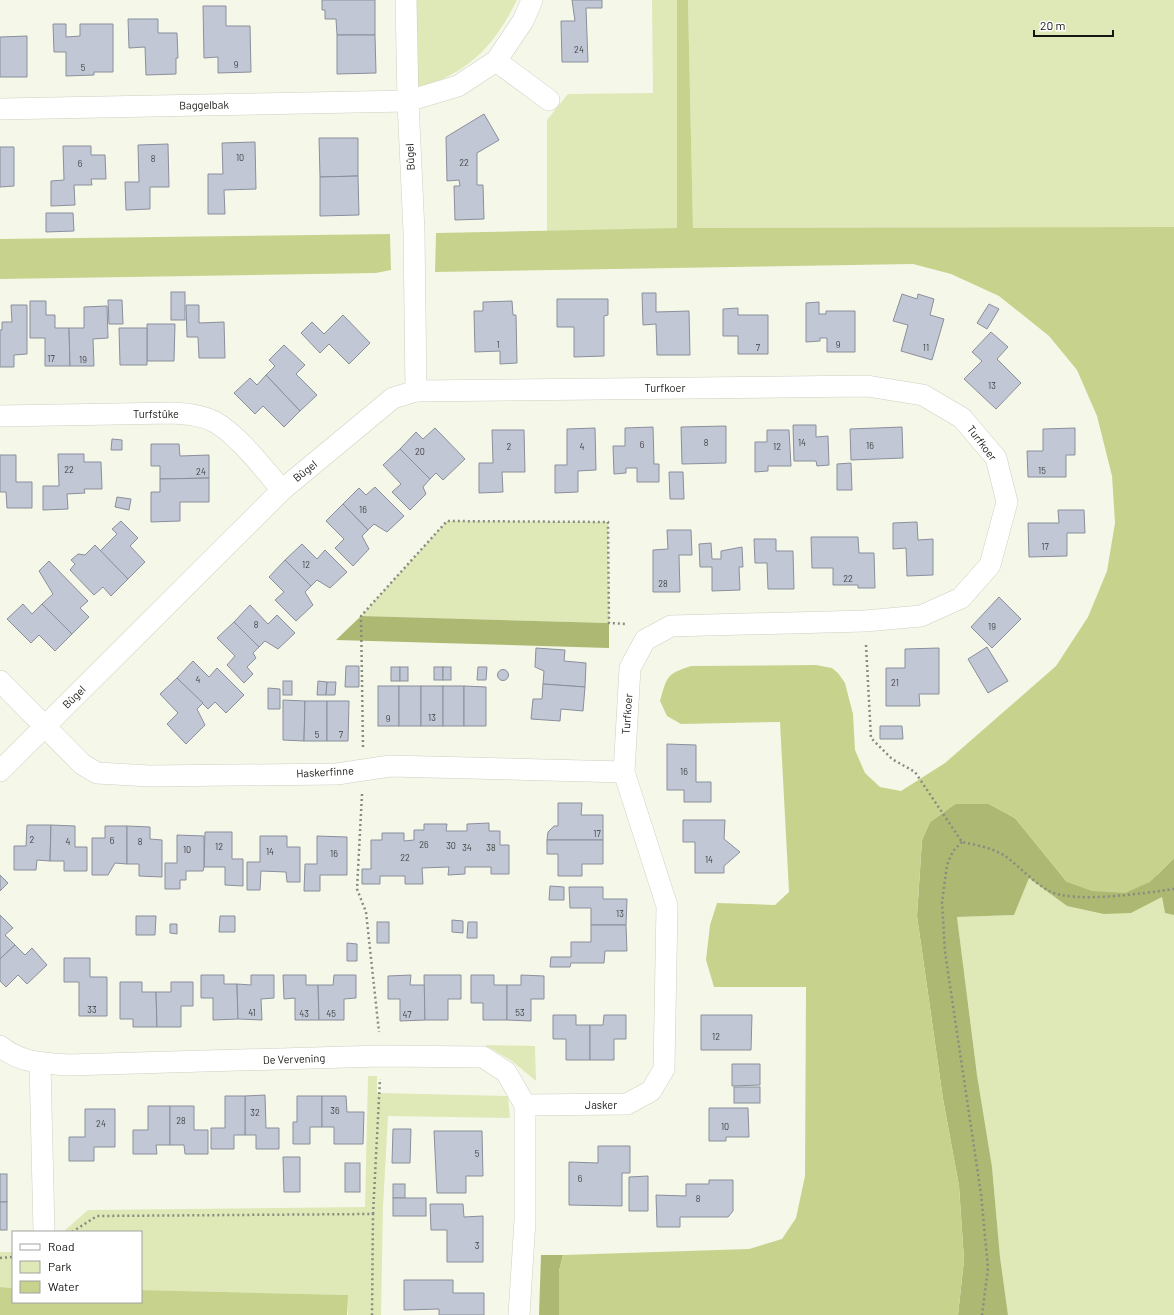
<svg xmlns="http://www.w3.org/2000/svg" width="1174" height="1315" font-family="Barlow,sans-serif">
<style>
.green{fill:#dfe8b7}
.forest{fill:#adb872}
.water{fill:#c7d38d}
.building{fill:#c1c7d4;stroke:#8a8f9c}
.lines{fill:none;stroke-linecap:round;stroke-linejoin:round}
.street-casing{stroke:#cdd0c1;stroke-width:22}
.path{stroke:#898b81;stroke-width:2.5;stroke-dasharray:2 3;stroke-linecap:butt}
.street{stroke:#fff;stroke-width:21}
.labels{text-anchor:middle;stroke-width:3.5;stroke-linejoin:round;paint-order:stroke}
.number-label{font-size:9px;fill:#404242}
.street-label{font-size:11px;fill:#151611;stroke:#fff}
</style>
<rect width="100%" height="100%" fill="#f5f8e9"/>
<g class="green">
<path d="M409 0H517C492 50 467 74 412 90Z"/>
<path d="M652 0H677V229L547 231V120L568 94 653 93Z"/>
<path d="M688 0H1174V227L693 228Z"/>
<path d="M447 521 608 522 609 623 361 616Z"/>
<path d="M1029 877 1067 906 1131 913 1162 897 1165 913 1174 915V1315H1008L1000 1257 992 1167 977 1075 957 917 1014 915Z"/>
<path d="M485 1045 535 1046 536 1081 512 1061Z"/>
<path d="M368 1076H377V1093L508 1096 510 1118 388 1116 383 1207 381 1315H348L347 1295 141 1290V1232H63L88 1210 365 1207Z"/>
<path d="M0 1252H13V1288L0 1287Z"/>
</g>
<g class="forest">
<path d="M361 616 609 623V648L336 640Z"/>
<path d="M955 804H989L1015 818 1067 882 1157 875 1174 858V915L1165 913 1162 897 1131 913 1104 914 1067 906 1029 878 1014 915 957 917 977 1075 992 1167 1000 1257 1008 1315H958L964 1260 959 1186 943 1099 917 916 922 840 930 822Z"/>
<path d="M541 1255H563L559 1271V1315H539Z"/>
</g>
<g class="water">
<path d="M677 0H688L693 228 1174 227V858L1150 882 1125 893 1092 891 1067 882 1015 818 989 804H955L930 822 922 840 917 916 943 1099 959 1186 964 1260 958 1315H559V1271L563 1255 749 1249 782 1239 796 1218 805 1176 806 987H714L706 960 710 925 717 903 775 905 789 892 780 722 681 724 667 716 660 701C667 677 666 674 691 666L816 665 832 668 838 673 845 683 853 714 855 750 865 773 880 787 901 791 945 763 1056 666 1088 617 1107 571 1115 523 1112 476 1097 416 1077 370 1049 336 999 296 951 274 913 264 435 272 436 233 677 228Z"/>
<path d="M390 234 391 270 376 273 0 279V239Z"/>
<path d="M0 1287 13 1288V1302H141V1290L348 1295 347 1315H0Z"/>
</g>
<g class="building">
<path d="M322 0H375V35H337L336 19H325V10H322Z"/>
<path d="M572 0H602V8H586L588 62H562L561 21H575Z"/>
<path d="M203 6H226V26H250L251 72 218 73V57L204 58Z"/>
<path d="M128 19H158V33H177L178 58H176V74L146 75 145 47 129 48Z"/>
<path d="M53 24H66V37L80 36V24H113V72H94V75L66 76V52H54Z"/>
<path d="M337 35H375L376 73 337 74Z"/>
<path d="M27 36V77H0V37Z"/>
<path d="M484 114 499 140 477 153V185H483L484 219 455 220 454 186H460L459 180 447 181 446 137Z"/>
<path d="M319 138H358V176L320 177Z"/>
<path d="M255 142 256 189 224 190 225 214H208V174H223L222 143Z"/>
<path d="M168 144 169 187H150V209L126 210 125 182H139L138 145Z"/>
<path d="M63 146H91V155H105L106 179H91L92 185H74L75 205 51 206V181L64 180Z"/>
<path d="M0 147H14V186L0 187Z"/>
<path d="M358 176 359 215 320 216V177Z"/>
<path d="M46 213H73L74 231 46 232Z"/>
<rect x="171" y="292" width="14" height="28"/>
<path d="M642 293H656V312L689 311 690 355H657L656 324 643 325Z"/>
<path d="M902 294 917 299 918 294 934 299 930 315 944 319 932 360 901 351 908 325 893 321Z"/>
<path d="M557 299H608V315L604 316V356L574 357V327H557Z"/>
<path d="M108 300H122L123 324H109Z"/>
<path d="M30 301H46V315H55V328H69L70 366H45V338H30Z"/>
<path d="M512 301 513 315H516L517 363 500 364V351L475 352 474 311H483V302Z"/>
<path d="M819 302V314H826V311H855V352H827V338H820V341L806 342V303Z"/>
<path d="M989 304 999 309 987 329 977 323Z"/>
<path d="M11 305H27V354L14 355V367H0V330H2V322H12Z"/>
<path d="M186 305H199V323L224 322 225 358H199L198 337H187Z"/>
<path d="M107 306 108 338 93 339 94 366H70L69 328H84V307Z"/>
<path d="M738 308V315H768V354H738V336H723V309Z"/>
<path d="M343 315 370 343 349 364 329 344 320 353 301 333 312 322 324 334Z"/>
<path d="M147 324H175L174 361H147Z"/>
<path d="M119 328H147V365H120Z"/>
<path d="M991 332 1008 347 997 359 1021 383 996 409 964 379 982 361 972 352Z"/>
<path d="M284 345 305 365 296 374 317 395 300 411 266 375 275 366 269 360Z"/>
<path d="M266 375 300 411 284 427 263 406 255 414 234 393 250 378 257 385Z"/>
<path d="M793 425H816V437L828 436 829 465 817 466 816 461H794Z"/>
<path d="M726 426V463L682 464 681 427Z"/>
<path d="M653 427 654 464H659V482H637V468H626V473L614 474 613 446H625V428Z"/>
<path d="M902 427 903 458 851 460 850 429Z"/>
<path d="M435 428 465 459 443 480 436 473 430 479 400 449 416 432 423 439Z"/>
<path d="M595 428 596 470 578 471V492L555 493V465H567V429Z"/>
<path d="M1075 428V455H1066V477H1028L1027 451H1043V429Z"/>
<path d="M492 430H524L525 472H502L503 492 479 493V463H493Z"/>
<path d="M767 430H789L791 466H768V471L755 472V442H767Z"/>
<path d="M112 439 122 440V450H111Z"/>
<path d="M151 444H179L180 456 209 455V478L160 479V466H151Z"/>
<path d="M400 449 430 479 423 487 426 494 410 510 392 492 401 484 383 465Z"/>
<path d="M58 454H84V462H101L102 489H84L85 493 67 494 68 509 43 510V486H59Z"/>
<path d="M0 455H16V482H32V508H7L6 492H0Z"/>
<path d="M851 463 852 490H837V464Z"/>
<path d="M669 472H683L684 499H670Z"/>
<path d="M209 478V502H180V521L151 522V492H160V479Z"/>
<path d="M375 487 404 516 387 532 374 524 368 530 343 504 359 488 366 495Z"/>
<path d="M117 497 131 499 129 510 115 507Z"/>
<path d="M343 504 368 530 362 536 369 549 353 566 335 548 344 539 326 521Z"/>
<path d="M1058 510H1084L1085 533H1067V556L1029 557 1028 523H1059Z"/>
<path d="M121 521 138 538 130 546 145 562 128 579 100 551 117 534 112 529Z"/>
<path d="M917 522 918 540 933 539V575L907 576 906 548 893 549V523Z"/>
<path d="M667 530H691L692 555H679L680 592H653V550L668 549Z"/>
<path d="M811 537H858L859 553H874L875 588H858V585H833V568H812Z"/>
<path d="M754 539H776V551H793L794 589H768L767 563H755Z"/>
<path d="M711 543 712 559H721V551L742 547 743 567H739L740 590 712 591V567H700L699 544Z"/>
<path d="M302 544 317 559 325 550 347 572 330 588 317 580 311 586 285 560Z"/>
<path d="M95 545 128 579 111 596 103 587 94 595 70 570 75 564 71 560 78 554 85 555Z"/>
<path d="M285 560 311 586 305 592 313 605 296 621 275 600 284 592 269 577Z"/>
<path d="M49 561 88 601 80 608 89 617 72 634 42 604 53 594 39 571Z"/>
<path d="M999 597 1021 619 992 648 971 627Z"/>
<path d="M23 604 32 614 42 604 72 634 55 651 39 635 31 643 7 619Z"/>
<path d="M250 605 268 624 277 615 295 633 278 649 265 641 259 647 234 622Z"/>
<path d="M234 622 259 647 253 653 256 658 247 667 253 674 244 683 227 665 235 656 217 638Z"/>
<path d="M987 647 1008 681 988 693 968 659Z"/>
<path d="M536 648 565 650 564 661 586 663 585 687 543 684 544 671 535 667Z"/>
<path d="M939 648V694H919L920 706H886V668H905V649Z"/>
<path d="M193 661 209 677 217 668 244 695 226 713 215 702 208 709 177 678Z"/>
<path d="M346 666H359V687H345Z"/>
<rect x="391" y="667" width="9" height="14"/>
<rect x="400" y="667" width="8" height="14"/>
<rect x="434" y="667" width="9" height="13"/>
<rect x="443" y="667" width="8" height="13"/>
<path d="M478 667H487L486 680H477Z"/>
<circle cx="503" cy="675" r="5.5"/>
<path d="M177 678 203 703 197 709 205 725 186 744 167 724 178 713 160 694Z"/>
<rect x="283" y="681" width="9" height="14"/>
<path d="M318 681 327 682 326 695H317Z"/>
<path d="M327 682H336L335 695H326Z"/>
<path d="M543 684 585 687 583 711 561 709 560 721 531 719 533 699H542Z"/>
<rect x="378" y="686" width="21" height="40"/>
<rect x="399" y="686" width="22" height="40"/>
<rect x="421" y="686" width="22" height="40"/>
<rect x="443" y="686" width="21" height="40"/>
<path d="M464 686 486 687V726H464Z"/>
<path d="M268 688 280 689V709H268Z"/>
<path d="M283 700 305 701 304 741 283 740Z"/>
<path d="M305 701H327V741H304Z"/>
<path d="M327 701H349L348 741H327Z"/>
<path d="M880 726H902L903 739H880Z"/>
<path d="M667 744 696 745V782H711V802H684V790H667Z"/>
<path d="M558 803H582L581 815H603V840H547L548 832 554 826H558Z"/>
<path d="M683 820H725L724 839 740 852 724 866V873H695V842H683Z"/>
<path d="M489 823V831H500V845H509V874H491V867H465V874L448 875 449 867 422 868 423 884H405V876H380V884H362V869H371V840H382V833H404V841L414 840V830H424V824H447L446 831H467V824Z"/>
<path d="M27 825H51L50 861 37 860 36 870H14V846H26Z"/>
<path d="M51 825 75 826V847H87V871H64V861H50Z"/>
<path d="M105 826H127V864L115 863 108 875H92V838H105Z"/>
<path d="M127 826 150 827V839L162 840V877L139 876V864H127Z"/>
<path d="M205 832H232V859H243V886L225 885V867H204Z"/>
<path d="M177 835 204 836V867L203 871H186V880H180V889H165V863H177Z"/>
<path d="M260 836H287V847H300V882H287L286 872 261 871 260 890H247V862H260Z"/>
<path d="M317 836 347 837V875H320V891H304L305 864H317Z"/>
<path d="M547 840H603V864H582V876H558V854H547Z"/>
<path d="M0 875 8 883 0 891Z"/>
<path d="M550 886 564 887V900H549Z"/>
<path d="M569 887H603V899H627L626 925H591V908H570Z"/>
<path d="M0 915 13 928 5 935 15 945 0 959Z"/>
<path d="M136 916H156L155 935H136Z"/>
<path d="M220 916H235V932H219Z"/>
<path d="M452 920 463 921V933L452 932Z"/>
<rect x="377" y="922" width="12" height="21"/>
<path d="M468 922H477V938H467Z"/>
<path d="M170 924H177V934L170 933Z"/>
<path d="M591 925H626L627 951H605L604 963H571L570 967H550L551 957H571V942H591Z"/>
<path d="M347 943 357 944V961H347Z"/>
<path d="M15 945 25 955 32 948 47 965 27 984 18 975 6 987 0 981V959Z"/>
<path d="M64 958H90V977H107V1016H79V982H64Z"/>
<path d="M201 975H224V984H237L238 1019 213 1020V998H201Z"/>
<path d="M251 975H274V998L261 999 262 1020 238 1019 237 984 251 985Z"/>
<path d="M283 975H306V985H318L319 1020H295V998L284 999Z"/>
<path d="M334 975H356V998L344 999V1020H319L318 985H333Z"/>
<path d="M411 975 410 985H425V1020L400 1021V999H388V976Z"/>
<path d="M424 975H461V999H448V1020H425Z"/>
<path d="M471 975H494V985H507V1020H483V1003H471Z"/>
<path d="M521 975 544 976V999H531V1021L507 1020V985H521Z"/>
<path d="M120 982H142V992H156L157 1027H133V1019H120Z"/>
<path d="M171 982H193V1006H181V1027H157L156 992H171Z"/>
<path d="M553 1015H576V1025H590V1060H566V1039H553Z"/>
<path d="M604 1015H626V1039H614V1060H590V1025H603Z"/>
<path d="M701 1015H752L751 1050H701Z"/>
<path d="M732 1064H760V1085L732 1086Z"/>
<rect x="734" y="1087" width="26" height="16"/>
<path d="M265 1095 266 1128H279V1149H256V1135H245V1096Z"/>
<path d="M225 1096H245V1135H234V1149H211V1128H225Z"/>
<path d="M297 1096H322V1127H310V1144H293V1122H297Z"/>
<path d="M322 1096H346L347 1112H364L363 1144H334V1127H322Z"/>
<path d="M148 1106H170V1145H156L157 1154H133V1130H148Z"/>
<path d="M170 1106H194V1130H208V1154H185L184 1145H170Z"/>
<path d="M709 1108H748L749 1137H726V1141H709Z"/>
<path d="M85 1109H115V1147H94V1161H69V1137H85Z"/>
<path d="M393 1129H411L410 1163H392Z"/>
<path d="M434 1131H482L483 1176H466V1193H437Z"/>
<path d="M598 1146H630V1173H622V1206L569 1205V1162L598 1163Z"/>
<path d="M283 1157H300V1192H284Z"/>
<rect x="345" y="1163" width="15" height="29"/>
<rect x="0" y="1174" width="7" height="28"/>
<path d="M648 1176V1211H629V1177Z"/>
<path d="M709 1180H733V1211L728 1217H680V1227H657L656 1195 686 1196V1184H709Z"/>
<rect x="393" y="1184" width="12" height="14"/>
<rect x="393" y="1198" width="33" height="18"/>
<rect x="0" y="1202" width="7" height="28"/>
<path d="M430 1204H463L464 1217 483 1216V1262H447V1230H431Z"/>
<path d="M404 1280H453V1293H484V1315H439V1309L404 1310Z"/>
</g>
<g class="lines">
<defs>
<g id="street">
<path d="M496 61 549 100"/>
<path d="M0 109 408 101 406 0"/>
<path d="M416 391 867 386 923 395 962 418 996 458 1007 502 990 565 961 598 921 616 865 621 671 626 645 640 630 668 624 772 667 906 664 1069 651 1091 627 1104 525 1105V1220L519 1315"/>
<path d="M0 416 173 413C187 414 202 415 215 422 238 435 264 469 282 490"/>
<path d="M0 681 82 764 97 773 150 776 337 774 390 766 624 772"/>
<path d="M0 771 282 490 393 398 416 391 414 232 408 101 458 86 496 61 523 21 532 0"/>
<path d="M0 1046C20 1063 43 1063 68 1065L381 1056 483 1057 506 1072 525 1105"/>
<path d="M40 1063 44 1232"/>
</g>
</defs>
<use href="#street" class="street-casing"/>
<g class="path">
<path d="M866 645 871 738 892 759 915 772 962 842C976 845 993 848 1005 856 1020 867 1033 882 1049 891 1074 904 1145 893 1174 889"/>
<path d="M363 747 361 616 447 521 608 522 609 623 627 624"/>
<path d="M362 794 357 889 366 912 379 1032"/>
<path d="M962 842 953 851 947 865 942 902 945 952 981 1194 988 1268 982 1315"/>
<path d="M373 1214 380 1079"/>
<path d="M72 1232 97 1216 373 1214 372 1315"/>
<path d="M0 1258 13 1257"/>
</g>
<use href="#street" class="street"/>
</g>
<g class="labels">
<g class="number-label">
<text x="579" y="53">24</text>
<text x="236" y="68">9</text>
<text x="83" y="71">5</text>
<text x="240" y="161">10</text>
<text x="153" y="162">8</text>
<text x="464" y="166">22</text>
<text x="80" y="167">6</text>
<text x="498" y="348">1</text>
<text x="838" y="348">9</text>
<text x="758" y="351">7</text>
<text x="926" y="351">11</text>
<text x="51" y="362">17</text>
<text x="83" y="363">19</text>
<text x="992" y="389">13</text>
<text x="706" y="446">8</text>
<text x="802" y="446">14</text>
<text x="642" y="448">6</text>
<text x="870" y="449">16</text>
<text x="509" y="450">2</text>
<text x="582" y="450">4</text>
<text x="777" y="450">12</text>
<text x="420" y="455">20</text>
<text x="69" y="473">22</text>
<text x="1042" y="474">15</text>
<text x="201" y="475">24</text>
<text x="363" y="513">16</text>
<text x="1045" y="550">17</text>
<text x="306" y="568">12</text>
<text x="848" y="582">22</text>
<text x="663" y="587">28</text>
<text x="256" y="628">8</text>
<text x="992" y="630">19</text>
<text x="198" y="683">4</text>
<text x="895" y="686">21</text>
<text x="432" y="721">13</text>
<text x="388" y="722">9</text>
<text x="317" y="738">5</text>
<text x="341" y="738">7</text>
<text x="684" y="775">16</text>
<text x="597" y="837">17</text>
<text x="32" y="843">2</text>
<text x="112" y="844">6</text>
<text x="68" y="845">4</text>
<text x="140" y="845">8</text>
<text x="424" y="848">26</text>
<text x="451" y="849">30</text>
<text x="219" y="850">12</text>
<text x="467" y="851">34</text>
<text x="491" y="851">38</text>
<text x="187" y="853">10</text>
<text x="270" y="855">14</text>
<text x="334" y="857">16</text>
<text x="405" y="861">22</text>
<text x="709" y="863">14</text>
<text x="620" y="917">13</text>
<text x="92" y="1013">33</text>
<text x="252" y="1016">41</text>
<text x="520" y="1016">53</text>
<text x="304" y="1017">43</text>
<text x="331" y="1017">45</text>
<text x="407" y="1018">47</text>
<text x="716" y="1040">12</text>
<text x="335" y="1114">36</text>
<text x="255" y="1116">32</text>
<text x="181" y="1124">28</text>
<text x="101" y="1127">24</text>
<text x="725" y="1130">10</text>
<text x="477" y="1157">5</text>
<text x="580" y="1182">6</text>
<text x="698" y="1202">8</text>
<text x="477" y="1249">3</text>
</g>
<g class="street-label">
<text transform="translate(204 105) rotate(-1)" y="4">Baggelbak</text>
<text transform="translate(410 157) rotate(-93)" y="4">Bûgel</text>
<text x="665" y="392">Turfkoer</text>
<text x="156" y="418">Turfstûke</text>
<text transform="translate(982 443) rotate(53)" y="4">Turfkoer</text>
<text transform="translate(305 471) rotate(-39)" y="4">Bûgel</text>
<text transform="translate(74 697) rotate(-45)" y="4">Bûgel</text>
<text transform="translate(627 714) rotate(-86)" y="4">Turfkoer</text>
<text transform="translate(325 772) rotate(-3)" y="4">Haskerfinne</text>
<text transform="translate(294 1059) rotate(-2)" y="4">De Vervening</text>
<text x="601" y="1109">Jasker</text>
</g>
</g>
<rect x="12" y="1231" width="130" height="72" fill="#ffffff" stroke="#a1a2a0"/>
<rect x="20" y="1244" width="20" height="6" fill="#ffffff" stroke="#a1a2a0"/>
<text x="48" y="1251" font-size="12" fill="#151611">Road</text>
<rect x="20" y="1261" width="20" height="12" fill="#dfe8b7" stroke="#a1a2a0"/>
<text x="48" y="1271" font-size="12" fill="#151611">Park</text>
<rect x="20" y="1281" width="20" height="12" fill="#c7d38d" stroke="#a1a2a0"/>
<text x="48" y="1291" font-size="12" fill="#151611">Water</text>
<path d="M1034 30v6h79v-6" fill="none" stroke="#151611" stroke-width="2"/>
<text x="1040" y="30" font-size="12" fill="#151611" stroke="#ffffff" stroke-width="3" paint-order="stroke">20 m</text>
</svg>
